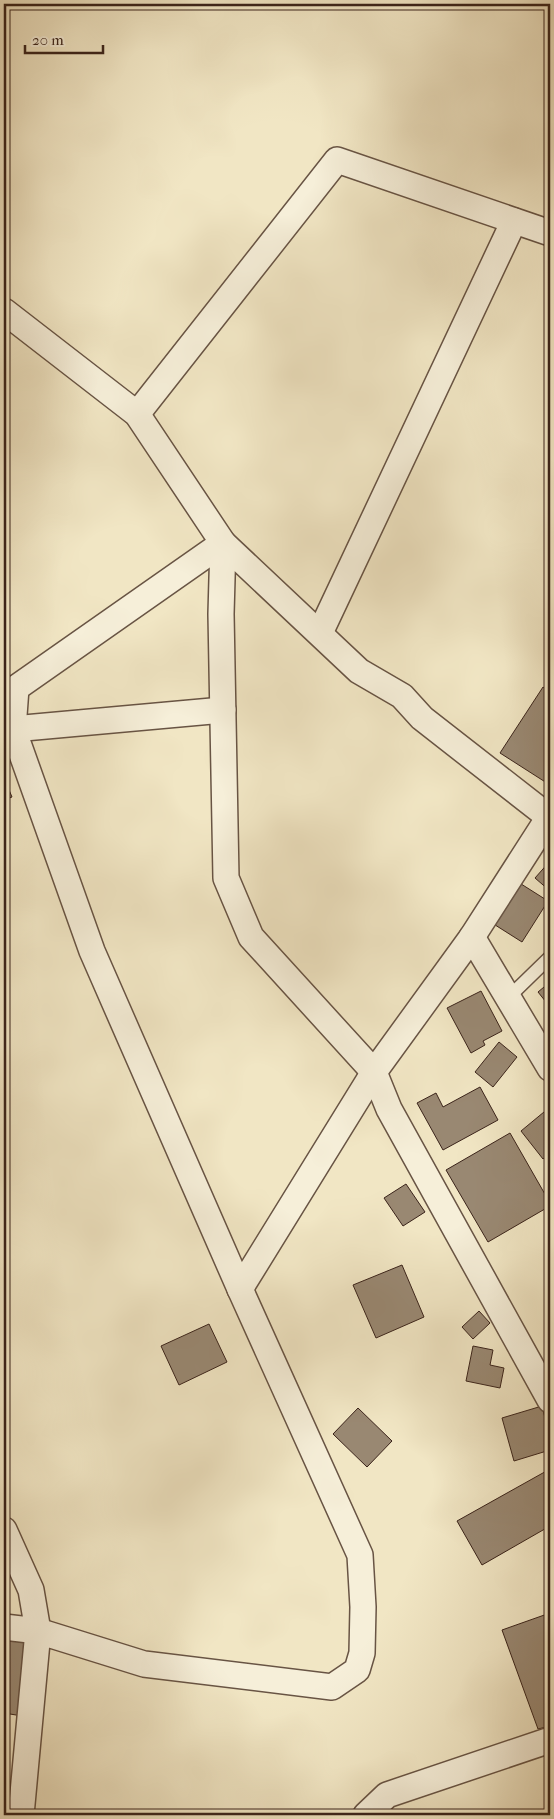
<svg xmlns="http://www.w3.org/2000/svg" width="554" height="1819" font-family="'IM FELL French Canon',serif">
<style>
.building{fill:#998872;stroke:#3a231a}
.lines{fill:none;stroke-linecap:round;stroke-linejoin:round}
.lane-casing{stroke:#685444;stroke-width:15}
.street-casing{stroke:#685444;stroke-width:28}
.lane{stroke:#f6efd9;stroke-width:12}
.street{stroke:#f6efd9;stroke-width:25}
</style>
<rect width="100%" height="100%" fill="#f1e6c4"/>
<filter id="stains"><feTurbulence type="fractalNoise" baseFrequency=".004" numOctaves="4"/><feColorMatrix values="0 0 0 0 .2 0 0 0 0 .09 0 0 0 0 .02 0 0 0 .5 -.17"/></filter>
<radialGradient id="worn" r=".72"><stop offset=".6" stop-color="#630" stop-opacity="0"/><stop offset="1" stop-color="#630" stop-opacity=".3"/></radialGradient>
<g class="building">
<path d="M543 687 550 692V785L500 753Z"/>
<path d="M4 778 12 797 4 800Z"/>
<path d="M550 861V891L535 878Z"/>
<path d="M518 882 548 901 522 942 492 923Z"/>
<path d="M550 982V1007L538 992Z"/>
<path d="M481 991 502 1031 483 1041 485 1045 471 1053 447 1008Z"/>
<path d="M499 1042 517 1057 493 1087 475 1072Z"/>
<path d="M480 1087 498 1120 443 1150 417 1103 436 1093 443 1107Z"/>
<path d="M550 1107V1153L543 1159 521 1131Z"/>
<path d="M510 1133 550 1203V1206L488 1242 446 1170Z"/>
<path d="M406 1184 425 1212 403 1226 384 1198Z"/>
<path d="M402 1265 424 1317 376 1338 353 1285Z"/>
<path d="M479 1311 490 1323 473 1339 462 1327Z"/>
<path d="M209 1324 227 1362 179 1385 161 1346Z"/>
<path d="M473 1346 493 1350 490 1365 504 1368 500 1388 466 1381Z"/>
<path d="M542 1406 547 1426 550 1425V1450L514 1461 502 1418Z"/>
<path d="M358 1408 392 1441 367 1467 333 1434Z"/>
<path d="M550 1469V1526L482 1565 457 1521Z"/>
<path d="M550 1613V1726L538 1729 502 1630Z"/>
<path d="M4 1639 36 1645 22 1716 4 1713Z"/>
</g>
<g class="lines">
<defs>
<path id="lane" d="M508 998 550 957"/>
<g id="street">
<path d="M4 311 137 414 223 543 16 688 13 729 92 951 240 1289 360 1555 363 1607 362 1653 357 1670 332 1687 144 1664 38 1631 21 1815"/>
<path d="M137 414 337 160 550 233"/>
<path d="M320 633 514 221"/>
<path d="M4 732 13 729 223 710"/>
<path d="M550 818 422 718 402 696 359 671 223 543 221 614 226 878 251 937 374 1072 389 1109 550 1400"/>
<path d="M472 937 550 1068"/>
<path d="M240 1289 374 1072 472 937 549 817"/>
<path d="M4 1530 31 1590 38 1631 4 1627"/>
<path d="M366 1815 387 1795 550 1740"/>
</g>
</defs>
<use href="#lane" class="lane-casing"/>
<use href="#street" class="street-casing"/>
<use href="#lane" class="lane"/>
<use href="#street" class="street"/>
</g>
<rect width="554" height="1819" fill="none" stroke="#f1e6c4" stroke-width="20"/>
<rect x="5" y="5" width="544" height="1809" fill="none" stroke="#3a231a" stroke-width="2.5"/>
<rect x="10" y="10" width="534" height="1799" fill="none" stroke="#3a231a"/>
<path d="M25 45v8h78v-8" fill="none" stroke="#3a231a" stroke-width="2.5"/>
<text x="32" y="45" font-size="15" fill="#3a231a" stroke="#f6efd9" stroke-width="4" paint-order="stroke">20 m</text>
<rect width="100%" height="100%" filter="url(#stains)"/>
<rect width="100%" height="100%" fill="url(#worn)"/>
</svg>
